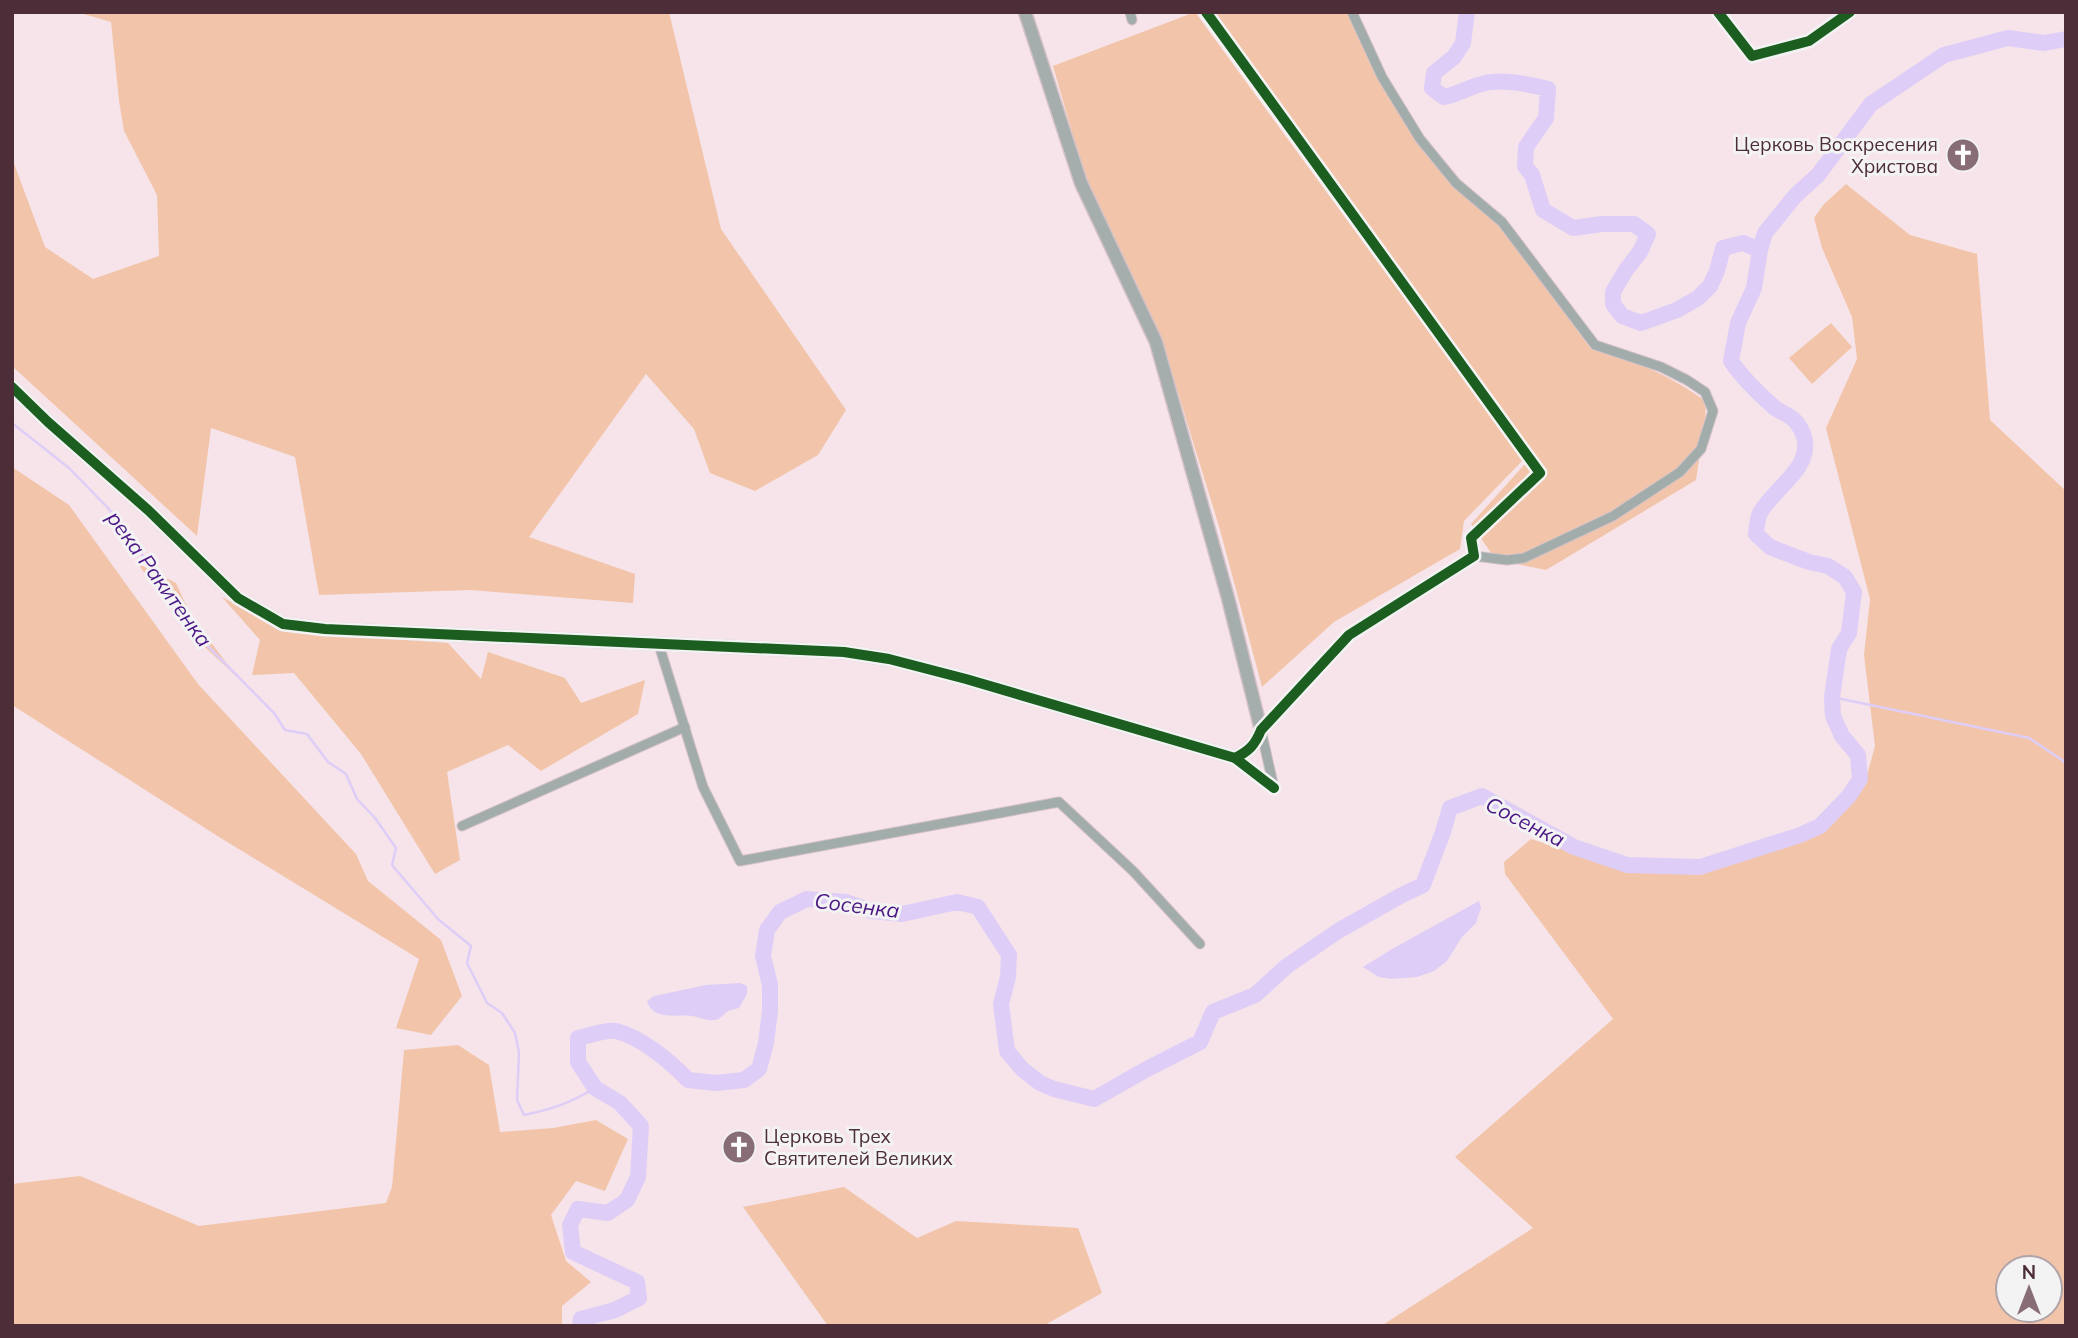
<svg xmlns="http://www.w3.org/2000/svg" width="2078" height="1338" font-family="Mulish,sans-serif">
<style>
.green{fill:#f2c5aa;fill-rule:evenodd}
.water{fill:#decdf7}
.lines{fill:none;stroke-linecap:round;stroke-linejoin:round}
.stream{stroke:#decdf7;stroke-width:2.5}
.river{stroke:#decdf7;stroke-width:16}
.street-casing{stroke:#d3c1c7;stroke-width:11}
.secondary-casing{stroke:#d3c1c7;stroke-width:15}
.street{stroke:#a2adab;stroke-width:9}
.secondary{stroke:#a6adad;stroke-width:12}
.cycleway-casing{stroke:#f3f3f3;stroke-width:15}
.cycleway{stroke:#1b5e20;stroke-width:10}
.labels{text-anchor:middle;stroke-width:6;stroke-linejoin:round;paint-order:stroke}
.poi-label{font-size:19px;fill:#4d2d37;stroke:#f3f3f3;text-anchor:end}
.water-label{font-size:21px;font-style:italic;fill:#4a1784;stroke:#f3f3f3}
</style>
<rect width="100%" height="100%" fill="#f6e4ea"/>
<g class="green">
<path d="M77 12H669L721 229 846 410 818 455 755 491 710 473 694 429 646 374 529 537 635 574 633 603 471 590 319 595 295 457 211 428 197 536 12 366V158L45 247 93 279 159 256 157 195 124 131 119 101 111 22Z"/>
<path d="M1195 12 1412 309 1524 459 1464 521 1460 549 1334 622 1262 687 1220 530 1161 337 1084 174 1053 66Z"/>
<path d="M1207 12H1348L1436 162 1501 225 1591 349C1623 354 1681 381 1706 402L1705 420 1696 480 1546 570 1496 560 1471 524 1533 455Z"/>
<path d="M1846 184 1910 235 1977 254 1990 420 2066 491V1326H1381L1533 1228 1455 1157 1613 1019 1505 874 1504 862 1531 839 1625 869 1682 872 1702 870 1820 829 1825 826 1866 779 1875 746 1864 655 1870 599 1826 428 1857 359 1852 317 1822 248 1814 218 1824 204ZM2008 1268H2050V1310H2008Z"/>
<path d="M1831 323 1852 347 1812 384 1789 358Z"/>
<path d="M12 467 69 505 198 684 356 854 368 881 441 940 462 996 431 1035 396 1028 419 959 219 837 12 705Z"/>
<path d="M137 563 176 583 191 616 237 677 191 634Z"/>
<path d="M222 597 284 631 448 643 481 679 488 652 565 678 581 703 645 680 638 714 541 771 508 745 447 772 460 860 435 874 361 754 294 673 252 675 260 640Z"/>
<path d="M458 1045 489 1065 500 1132 553 1128 596 1120 628 1139 605 1191 576 1181 551 1215 566 1261 591 1282 562 1306V1326H12V1184L80 1176 199 1226 386 1203 392 1187 404 1050Z"/>
<path d="M844 1187 917 1238 956 1221 1078 1228 1102 1293 1043 1326H828L743 1207Z"/>
</g>
<g class="water">
<path d="M1479 901 1481 908 1476 923 1462 937 1447 961 1434 971 1417 977 1391 979 1379 977 1363 967 1392 949Z"/>
<path d="M740 983 747 986V994L739 1008C735 1009 731 1010 728 1011 723 1014 721 1020 714 1020 707 1021 699 1017 692 1016 676 1014 653 1021 647 1001L654 996 706 985Z"/>
</g>
<g class="lines">
<g class="stream">
<path d="M12 423 69 468 108 508 165 586 194 632 274 713 285 730 307 734 328 762 346 774 357 799 375 818 396 848 392 865 438 919 471 946 467 963 487 1003 502 1013 515 1033 519 1052 517 1100 524 1115C553 1109 570 1103 595 1088"/>
<path d="M1832 697 2029 738 2062 760 2066 764"/>
</g>
<g class="river">
<path d="M1760 250 1765 233 1795 196 1818 175 1871 104 1944 55 2008 38 2044 43 2066 39"/>
<path d="M580 1326 581 1319 615 1310 639 1298 637 1282 573 1252 570 1225 578 1209 608 1213 627 1200 638 1177 641 1126 620 1103 595 1088 578 1062V1038C589 1036 606 1029 616 1031 641 1037 671 1062 688 1080L716 1083 744 1080 759 1069 766 1043 770 1011V985L763 956 767 930 780 912 807 899 846 902 872 911 902 914 957 902 978 907 1009 955 1008 977 1001 1004 1007 1051 1022 1069 1040 1083 1054 1089 1094 1099 1147 1069 1200 1042 1213 1012 1255 995 1287 966 1338 931 1402 895 1423 885 1443 832 1450 808 1482 796 1574 847 1627 865 1700 867 1800 835 1820 826 1849 796 1860 779 1858 755 1842 736 1833 716 1832 697 1839 649 1849 633 1854 592 1845 577 1828 566 1809 562 1770 547 1756 534C1757 528 1757 519 1760 513 1775 485 1825 462 1797 423 1792 416 1782 413 1775 408 1759 394 1743 379 1731 361L1738 323 1754 288 1760 250 1743 243 1723 248 1717 271 1710 286 1698 298 1677 310 1641 323 1622 316 1613 304V292L1626 270 1640 252 1648 234 1634 224H1602L1573 228 1543 210 1532 175 1525 166 1526 147 1546 118 1548 89C1532 85 1508 80 1492 82 1475 83 1461 94 1444 97L1432 88 1434 73 1454 57 1463 43 1467 12"/>
</g>
<defs>
<g id="street">
<path d="M1130 12 1132 20"/>
<path d="M1206 12 1540 473 1471 538 1474 556 1349 635 1261 730 1274 788"/>
<path d="M1352 12 1382 77 1420 139 1456 183 1502 222 1595 345 1661 367 1687 380 1705 392 1713 411 1701 449 1680 472 1613 516 1524 558 1507 560 1474 556"/>
<path d="M1718 12 1752 56 1809 41 1850 12"/>
<path d="M659 645 703 787 740 861 1059 802 1133 871 1200 944"/>
<path d="M1235 758 1274 788"/>
<path d="M462 826 685 727"/>
</g>
<path id="secondary" d="M12 387 48 422 148 510 238 598 283 624 325 629 844 652 889 659 966 679 1235 758C1249 751 1255 745 1261 730L1228 598 1156 342 1081 183 1025 12"/>
</defs>
<use href="#street" class="street-casing"/>
<use href="#secondary" class="secondary-casing"/>
<use href="#street" class="street"/>
<use href="#secondary" class="secondary"/>
<defs>
<g id="cycleway">
<path d="M1206 12 1540 473 1471 538 1474 556 1349 635 1261 730C1255 745 1249 751 1235 758"/>
<path d="M1718 12 1752 56 1809 41 1850 12"/>
<path d="M12 387 48 422 148 510 238 598 283 624 325 629 844 652 889 659 966 679 1235 758 1274 788"/>
</g>
</defs>
<use href="#cycleway" class="cycleway-casing"/>
<use href="#cycleway" class="cycleway"/>
</g>
<defs>
<symbol id="church-disc" viewBox="-11 -11 22 22"><circle r="9.5" fill="#886d76" stroke="#f3f3f3"/><path d="M-1.2-6h2.4v3.5h3.3v2.4h-3.3V6h-2.4V-.1h-3.3v-2.4h3.3Z" fill="#fff"/></symbol>
</defs>
<g fill-rule="evenodd">
<use href="#church-disc" x="1944" y="136" width="38" height="38"/>
<use href="#church-disc" x="720" y="1128" width="38" height="38"/>
</g>
<g class="labels">
<g class="poi-label">
<text x="1938" y="151">Церковь Воскресения<tspan x="1938" dy="22">Христова</tspan></text>
<text x="764" y="1143" text-anchor="start">Церковь Трех<tspan x="764" dy="22">Святителей Великих</tspan></text>
</g>
<g class="water-label">
<text transform="translate(159 579) rotate(54)" y="7">река Ракитенка</text>
<text transform="translate(1525 822) rotate(27)" y="7">Сосенка</text>
<text transform="translate(857 906) rotate(7)" y="7">Сосенка</text>
</g>
</g>
<rect width="2078" height="1338" fill="none" stroke="#4d2d37" stroke-width="28"/>
<g transform="translate(2029 1289)"><circle r="33" fill="#f3f3f3" stroke="#b1a4a8" stroke-width="2"/>
<path d="M0-5L12 26L0 18L-12 26Z" fill="#886d76"/>
<text y="-10" font-size="19" font-weight="bold" text-anchor="middle" fill="#4d2d37">N</text>
</g>
</svg>
